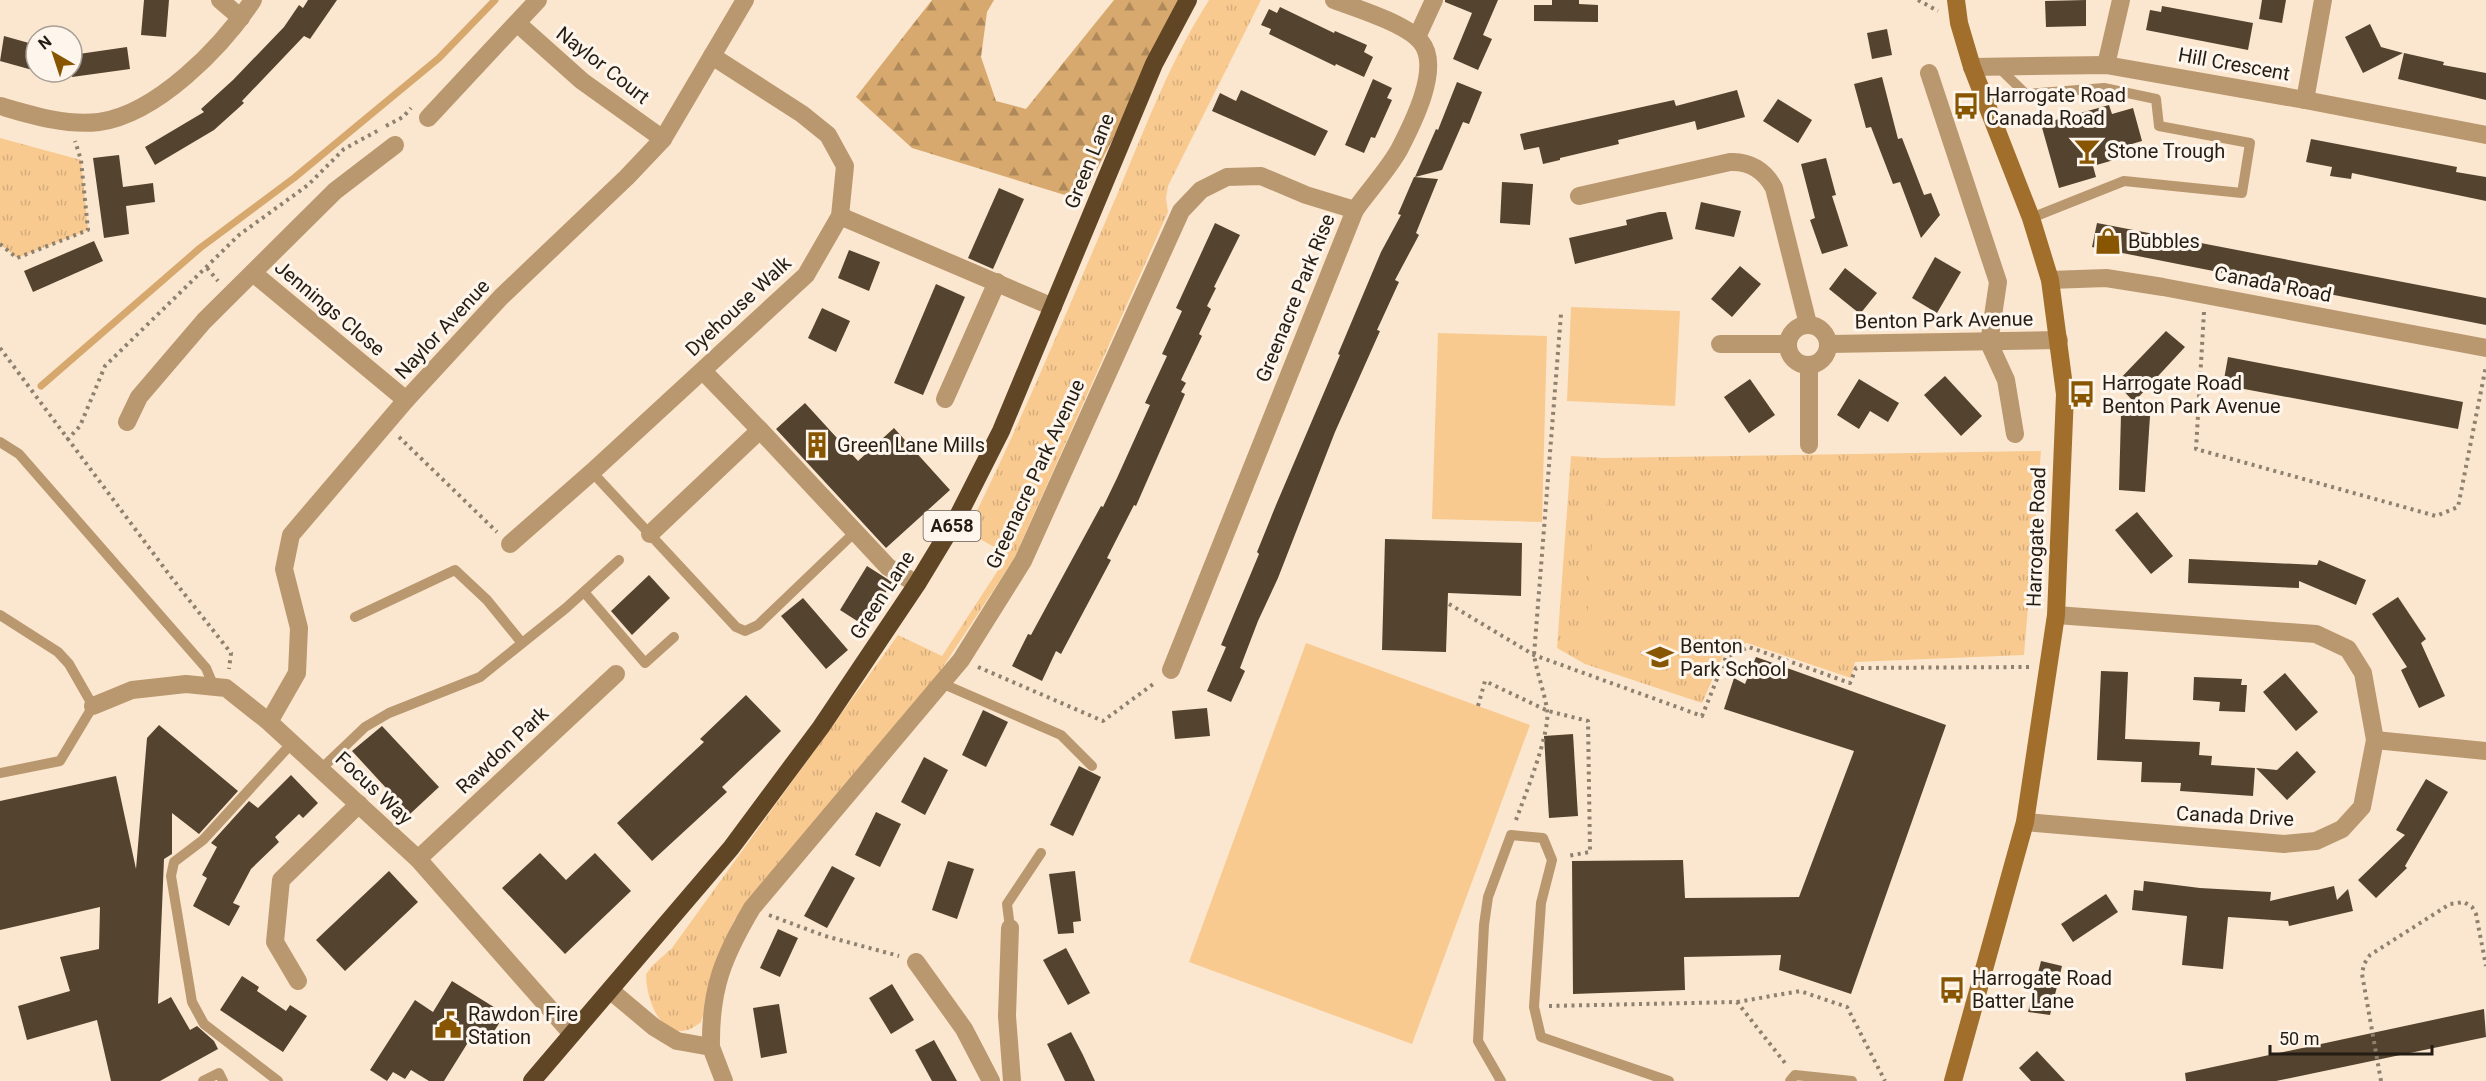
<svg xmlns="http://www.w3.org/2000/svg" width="2486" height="1081" font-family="Roboto,sans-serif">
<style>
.grass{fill:url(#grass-tufts)}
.forest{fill:url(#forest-firs)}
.pitch{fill:#f9ca90}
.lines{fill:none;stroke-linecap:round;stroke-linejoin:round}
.stream{stroke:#d7a86e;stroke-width:7}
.building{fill:#54432f}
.path{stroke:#8e8170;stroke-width:4;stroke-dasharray:3 4.5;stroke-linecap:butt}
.lane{stroke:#ba986f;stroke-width:10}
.street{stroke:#ba986f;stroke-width:18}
.secondary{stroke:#a16f2b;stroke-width:18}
.highway{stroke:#604624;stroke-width:18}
.labels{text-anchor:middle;stroke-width:6;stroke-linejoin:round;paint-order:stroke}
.shield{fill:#fef6ed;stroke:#655e55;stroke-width:1.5}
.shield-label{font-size:18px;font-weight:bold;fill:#241d14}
.street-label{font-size:20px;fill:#241d14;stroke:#fef6ed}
.poi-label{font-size:20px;fill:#241d14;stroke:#fef6ed;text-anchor:start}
</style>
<defs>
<pattern id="grass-tufts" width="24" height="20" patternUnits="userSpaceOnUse" patternTransform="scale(1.5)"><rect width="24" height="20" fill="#f9ca90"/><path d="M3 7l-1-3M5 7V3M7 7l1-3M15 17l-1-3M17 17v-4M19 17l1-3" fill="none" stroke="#d5ad7b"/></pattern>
<pattern id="forest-firs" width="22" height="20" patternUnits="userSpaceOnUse" patternTransform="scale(1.5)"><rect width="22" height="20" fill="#d8a96e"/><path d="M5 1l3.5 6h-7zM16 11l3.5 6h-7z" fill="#af8959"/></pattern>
</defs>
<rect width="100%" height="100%" fill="#fbe7cf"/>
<g class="grass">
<path d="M1209 0H1261L1168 186 1166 198 1168 212 1014 559 931 685 734 920 724 945 701 1022C666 1051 646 1004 646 974L653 965 672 948 898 635 942 656 1008 555 980 539 971 523C1025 414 1071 301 1119 190 1146 126 1171 59 1209 0Z"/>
<path d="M0 138 81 160 88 230 17 258 0 244Z"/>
<path d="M2041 451 2024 655 1855 662 1851 678 1747 643 1726 649 1702 703 1585 664 1557 648 1571 456 1602 458Z"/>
</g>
<path class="forest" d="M932 0H994L987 12 981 57 996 101 1026 109 1114 0H1185L1081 200 912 148 856 97Z"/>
<g class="pitch">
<path d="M1571 307 1680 311 1675 406 1567 401Z"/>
<path d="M1438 333 1547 336 1542 522 1432 519Z"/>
<path d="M1595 492 1607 493 1598 642H1586Z"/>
<path d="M1306 643 1530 725 1412 1044 1189 962Z"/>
</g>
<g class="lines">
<path class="stream" d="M41 386 200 248 294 178 439 58 495 0"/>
</g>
<g class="building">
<path d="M144 0H169L166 37 141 35Z"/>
<path d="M308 0H337L310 39 304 36 242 101 244 103 214 130 155 165 145 147 204 112 201 109 233 80 284 27 299 5 303 8Z"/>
<path d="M1445 0H1498L1483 35 1492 39 1478 70 1453 59 1472 13 1445 2Z"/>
<path d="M1552 0H1579V4L1598 5V22L1534 21V5H1552Z"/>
<path d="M2086 0V26L2046 27 2045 1Z"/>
<path d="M2262 0H2286L2282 23 2259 19Z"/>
<path d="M2162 6 2253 23 2248 50 2146 30 2150 10 2161 12Z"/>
<path d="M1280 7 1334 33 1335 31 1367 45 1364 52 1373 57 1364 77 1336 64 1335 66 1269 34 1271 29 1261 25 1269 9 1277 13Z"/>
<path d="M2370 24 2381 47 2403 53 2363 73 2345 37Z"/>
<path d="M1887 29 1892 55 1872 59 1867 33Z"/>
<path d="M4 36 36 45V71L0 61Z"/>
<path d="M127 47 130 69 72 77V55Z"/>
<path d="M2404 53 2444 62 2443 65 2486 73V100L2398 79Z"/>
<path d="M1882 77 1898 139 1902 138 1924 195 1931 193 1940 215 1921 238 1900 182 1893 184 1871 127 1866 128 1854 84Z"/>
<path d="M1373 79 1392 88 1387 98 1392 100 1375 138 1371 137 1364 153 1345 145Z"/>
<path d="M1457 82 1482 92 1469 124 1463 122 1442 170 1415 177 1436 129 1438 130Z"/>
<path d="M1241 90 1328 131 1315 156 1212 111 1220 93 1236 101Z"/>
<path d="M1737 90 1745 117 1697 130 1695 121 1618 140 1619 144 1560 158V160L1543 164 1539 147 1524 150 1520 134 1674 100 1676 106Z"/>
<path d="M1778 99 1812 120 1798 143 1763 121Z"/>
<path d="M2109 105 2112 114 2133 108 2142 141 2125 146 2128 156 2093 166 2096 177 2059 188 2041 124Z"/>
<path d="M2311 139 2457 167 2456 172 2486 177V201L2352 173 2351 179 2330 176 2332 167 2306 162Z"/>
<path d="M119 155 123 187 153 183 155 202 126 206 129 234 104 238 93 158Z"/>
<path d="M1826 158 1836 195 1832 196 1848 246 1822 254 1810 220 1815 218 1801 164Z"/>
<path d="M1414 177 1438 179 1416 233 1419 235 1395 280 1399 282 1377 330 1380 331 1335 432 1278 578 1258 621 1240 668 1245 671 1231 702 1207 691 1226 647 1221 645 1259 554 1257 552 1276 505 1340 355 1338 354 1381 252 1401 215 1398 214Z"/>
<path d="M1502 182 1533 184 1530 225 1500 223Z"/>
<path d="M999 188 1024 199 993 269 968 258Z"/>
<path d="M1701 202 1741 211 1734 237 1695 229Z"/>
<path d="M1659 212H1666L1673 239 1575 264 1569 238 1627 225 1626 220Z"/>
<path d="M1215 223 1240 235 1214 287 1216 288 1207 306 1211 309 1199 334 1202 336 1181 380 1186 383 1181 392 1185 394 1136 506 1134 505 1107 558 1111 560 1061 654 1056 651 1042 681 1012 666 1028 634 1031 635 1101 506 1103 507 1117 478 1150 405 1145 403 1167 356 1162 354 1182 311 1176 308Z"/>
<path d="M2097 223 2486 298V325L2092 247Z"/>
<path d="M94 241 103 261 33 292 24 271Z"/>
<path d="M849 250 880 262 869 291 838 278Z"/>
<path d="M1935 257 1961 272 1937 313 1912 298Z"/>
<path d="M1740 266 1761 284 1732 317 1711 299Z"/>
<path d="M1845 268 1877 293 1860 314 1829 289Z"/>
<path d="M936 284 965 297 923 395 894 383Z"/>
<path d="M822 308 850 321 836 352 808 338Z"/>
<path d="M2166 331 2185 347 2134 402 2116 383Z"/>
<path d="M2228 357 2463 402 2458 429 2223 385Z"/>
<path d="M1945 376 1982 416 1961 436 1924 395Z"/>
<path d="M1750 379 1775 415 1749 433 1724 397Z"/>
<path d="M1859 379 1899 403 1888 422 1870 411 1859 429 1837 415Z"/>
<path d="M805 403 858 461 894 428 950 490 886 548 776 429Z"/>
<path d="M2121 414 2150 416 2145 492 2119 490Z"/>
<path d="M2137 512 2173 556 2151 574 2115 530Z"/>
<path d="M1385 539 1522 543 1521 596 1448 593 1446 652 1382 650Z"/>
<path d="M2189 559 2317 565 2319 560 2366 580 2356 605 2299 581V588L2188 583Z"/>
<path d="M867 566 892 582 865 626 840 610Z"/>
<path d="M649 575 670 598 632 635 611 611Z"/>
<path d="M2398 597 2426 639 2421 643 2445 696 2419 708 2401 670 2407 667 2372 614Z"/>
<path d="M803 598 848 650 826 669 781 616Z"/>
<path d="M1756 657 1946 725 1851 994 1779 970 1781 955 1684 957 1685 990 1573 994 1572 861 1683 860 1685 898 1799 897 1854 751 1724 709 1734 678 1745 684Z"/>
<path d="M2101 671 2128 672 2125 739 2200 742 2199 755 2212 756 2211 765 2255 768 2253 796 2180 791 2181 783 2141 782 2142 762 2097 760Z"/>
<path d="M2285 673 2318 712 2296 731 2263 692Z"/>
<path d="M2194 677 2242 679 2241 685H2247L2245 712 2219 711 2220 702 2193 700Z"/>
<path d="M746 695 781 731 722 787 727 792 652 861 617 823 704 742 700 739Z"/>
<path d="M1207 708 1210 736 1175 739 1172 711Z"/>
<path d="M983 710 1008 722 986 767 962 755Z"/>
<path d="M159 725 238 791 199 834 172 813V854L164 859 158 1004 171 997 190 1030 197 1026 214 1041 218 1049 160 1081H111L97 1020 27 1040 18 1006 70 991 60 957 99 949 100 907 0 930V801L116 776 136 869 147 738Z"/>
<path d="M382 726 439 787 410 814 352 751Z"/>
<path d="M1573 734 1578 816 1549 818 1544 736Z"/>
<path d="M2297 751 2316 772 2287 800 2256 768 2277 770Z"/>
<path d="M924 757 948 770 925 815 901 802Z"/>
<path d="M1079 766 1101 777 1073 836 1050 825Z"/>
<path d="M291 775 318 803 303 818 299 814 275 837 279 842 251 869 233 903 240 906 229 926 193 906 207 878 202 875 217 847 211 843 249 801 258 808Z"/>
<path d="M2426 779 2448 792 2405 866 2407 868 2376 898 2358 880 2405 835 2396 830Z"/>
<path d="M876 812 901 824 880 867 855 855Z"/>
<path d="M540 853 566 880 595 853 631 891 565 954 502 888Z"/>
<path d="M948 861 974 869 957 919 932 910Z"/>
<path d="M832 866 855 878 827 928 804 916Z"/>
<path d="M389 871 418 902 345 971 316 940Z"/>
<path d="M1075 871 1081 921 1073 922 1074 933 1058 934 1049 874Z"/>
<path d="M2144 881 2200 888 2271 892 2270 901 2334 886 2337 900 2348 889 2353 911 2289 926 2288 921 2228 917 2223 969 2182 965 2187 916 2132 910 2134 890 2143 891Z"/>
<path d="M2106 894 2118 912 2073 942 2061 924Z"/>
<path d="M778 929 798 938 780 977 760 968Z"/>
<path d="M1066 948 1090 993 1068 1005 1043 960Z"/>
<path d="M2041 961 2062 966 2050 1015 2028 1012Z"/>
<path d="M242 976 259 987 257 991 286 1011 290 1005 307 1016 283 1052 220 1010Z"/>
<path d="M452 981 505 1014 486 1044 472 1036 444 1081H429L411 1070 405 1079 393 1072 387 1081 370 1070 415 1000 433 1012Z"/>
<path d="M892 984 914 1020 891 1034 869 998Z"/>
<path d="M779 1004 787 1053 761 1058 753 1008Z"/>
<path d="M2484 1009 2486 1037 2276 1081H2186L2185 1073Z"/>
<path d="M1071 1032 1083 1055 1095 1081H1065L1047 1044Z"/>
<path d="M934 1040 947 1063 957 1081H932L915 1050Z"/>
<path d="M2037 1051 2065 1081H2031L2019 1068Z"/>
</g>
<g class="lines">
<g class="path">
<path d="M1918 0 1938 11"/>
<path d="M386 126 403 117 411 108"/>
<path d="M0 244 17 258 88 230 81 160 75 141"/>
<path d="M207 268 218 281"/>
<path d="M2204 312 2196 449 2436 516 2458 507 2486 366"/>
<path d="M0 348 171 577 231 653 229 669"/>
<path d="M399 437 497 532"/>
<path d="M67 440 80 426 105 366 239 235 308 185 344 149 379 130"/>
<path d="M1449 604 1534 655 1702 716 1726 657 1749 647 1850 683 1856 668 2029 667"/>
<path d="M978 667 1103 721 1156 682"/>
<path d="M1478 706 1485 681 1548 711 1588 721 1590 852 1567 856"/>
<path d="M1516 820C1525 795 1551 732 1547 709 1544 691 1537 673 1534 655L1561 314"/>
<path d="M769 915 825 936 899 956"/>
<path d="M1737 1002 1800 991 1847 1007 1885 1081"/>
<path d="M1549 1006 1737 1002 1785 1063"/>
<path d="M2381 1081 2362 974 2364 964 2370 955 2450 904 2464 902 2472 907 2476 914 2486 966"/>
</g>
<g class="lane">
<path d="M1997 66 2026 94 2104 88 2156 99 2159 126 2250 143 2242 193 2124 181 2031 218"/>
<path d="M0 442 19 454 206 668 214 687"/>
<path d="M592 472 736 627 745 631 758 625 855 532"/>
<path d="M584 592 645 663 674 637"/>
<path d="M0 615 58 652 69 664 93 706 60 761 0 773"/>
<path d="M355 617 455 570 487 600 522 643"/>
<path d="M941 683 1061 735 1092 766"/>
<path d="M321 769 365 727 389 713 480 677 566 608 619 560"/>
<path d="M1010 928 1007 904 1041 853"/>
<path d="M203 1081 219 1073 223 1081"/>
<path d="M278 1081 204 1024 192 1002 171 876 174 862 203 840 292 743"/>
<path d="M1501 1081 1478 1041 1484 925 1488 897 1511 835 1543 838 1552 860 1541 903 1534 1007 1541 1037 1669 1081"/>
<path d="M1790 1081 1795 1075 1852 1081"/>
</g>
<g class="street">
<path d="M220 0 241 18"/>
<path d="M517 23 582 81 663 139"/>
<path d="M1417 37 1434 0"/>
<path d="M2106 65 2121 0"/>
<path d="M1972 67 2106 65 2305 100 2486 135"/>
<path d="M1929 73 1998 282 1989 343 2006 380 2015 434"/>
<path d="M2305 100 2323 0"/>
<path d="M0 106C31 115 66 126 99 122 157 114 222 47 253 0"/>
<path d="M428 118 538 0"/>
<path d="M1579 196 1730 162C1750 161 1765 171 1774 188L1808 324"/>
<path d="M840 216 1053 307"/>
<path d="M253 273 406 400"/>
<path d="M2050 280 2106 278 2163 287 2486 348"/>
<circle cx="1808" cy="345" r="20"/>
<path d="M1720 344H1788"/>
<path d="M1829 344 2059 340"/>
<path d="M703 371 760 430"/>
<path d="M945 399 997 282"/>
<path d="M127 422 139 397 204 321 335 191 395 145"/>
<path d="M1809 445V365"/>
<path d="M650 534 760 430 888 567 917 584"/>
<path d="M510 544 592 472 806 275 840 216 845 166 828 135 802 114 712 56"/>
<path d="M1171 670 1355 210C1369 190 1387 171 1399 150 1412 125 1442 67 1421 42 1407 24 1356 8 1334 0"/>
<path d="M93 706 132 690 186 684 226 688 269 722 418 859 572 1034"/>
<path d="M269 722 297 673 299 628 284 569 291 535 406 400 501 297 627 177 663 139 745 0"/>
<path d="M2375 740 2486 751"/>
<path d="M2025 822 2284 844 2316 841 2342 829 2362 807 2375 740 2363 673 2348 649 2316 634 2056 615"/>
<path d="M418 859 616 674"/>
<path d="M1010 928 1007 1016 1012 1081"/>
<path d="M916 962 964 1029 991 1081"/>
<path d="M298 981 275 942 281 880 359 804"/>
<path d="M611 991 654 1027 677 1041 711 1047 724 1081"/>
<path d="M711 1047C710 989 723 957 752 908L961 660 1023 561 1181 211 1201 190 1227 177 1261 176 1306 195 1355 210"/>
</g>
<path class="secondary" d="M1953 1081 2025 822 2056 615 2065 394 2050 280 2031 218 1972 67 1959 23 1956 0"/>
<path class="highway" d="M532 1081 731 848 821 727 917 584 957 518 1001 431 1154 64 1188 0"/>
</g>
<defs>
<symbol id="bus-bare" viewBox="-9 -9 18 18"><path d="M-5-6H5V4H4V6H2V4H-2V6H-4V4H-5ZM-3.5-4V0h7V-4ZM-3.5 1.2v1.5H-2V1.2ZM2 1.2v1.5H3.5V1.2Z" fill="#885600" stroke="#fef6ed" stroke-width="2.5" paint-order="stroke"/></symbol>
<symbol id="bar-bare" viewBox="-9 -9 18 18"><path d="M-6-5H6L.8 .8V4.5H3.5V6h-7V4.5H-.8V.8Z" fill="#885600" stroke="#fef6ed" stroke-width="2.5" paint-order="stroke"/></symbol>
<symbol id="shop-bare" viewBox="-9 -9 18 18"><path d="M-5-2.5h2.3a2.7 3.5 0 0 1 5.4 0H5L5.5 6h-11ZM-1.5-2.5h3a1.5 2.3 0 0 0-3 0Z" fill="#885600" stroke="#fef6ed" stroke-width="2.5" paint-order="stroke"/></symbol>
<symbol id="building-bare" viewBox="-9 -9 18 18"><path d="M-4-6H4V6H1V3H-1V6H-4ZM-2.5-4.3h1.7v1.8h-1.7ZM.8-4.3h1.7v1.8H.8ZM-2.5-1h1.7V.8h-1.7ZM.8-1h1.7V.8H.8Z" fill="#885600" stroke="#fef6ed" stroke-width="2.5" paint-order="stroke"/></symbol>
<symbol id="school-bare" viewBox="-9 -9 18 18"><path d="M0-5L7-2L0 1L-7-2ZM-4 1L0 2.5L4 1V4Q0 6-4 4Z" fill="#885600" stroke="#fef6ed" stroke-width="2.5" paint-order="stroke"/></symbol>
<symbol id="civic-bare" viewBox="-9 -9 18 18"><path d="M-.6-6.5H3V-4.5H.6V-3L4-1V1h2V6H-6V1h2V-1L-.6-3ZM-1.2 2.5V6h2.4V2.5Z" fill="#885600" stroke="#fef6ed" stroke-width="2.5" paint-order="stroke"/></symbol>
</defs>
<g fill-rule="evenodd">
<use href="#bus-bare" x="1947" y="87" width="38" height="38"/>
<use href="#bar-bare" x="2068" y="132" width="38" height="38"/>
<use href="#shop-bare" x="2089" y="222" width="38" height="38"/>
<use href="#bus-bare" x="2063" y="375" width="38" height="38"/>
<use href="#building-bare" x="798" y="426" width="38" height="38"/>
<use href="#school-bare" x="1641" y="638" width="38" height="38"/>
<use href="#bus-bare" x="1933" y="971" width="38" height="38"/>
<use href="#civic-bare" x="429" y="1006" width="38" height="38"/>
</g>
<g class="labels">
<rect class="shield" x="923.5" y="511" width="57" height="30" rx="4.5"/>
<g class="shield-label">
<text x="952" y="532">A658</text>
</g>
<g class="street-label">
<text transform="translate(2234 64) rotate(10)" y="7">Hill Crescent</text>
<text transform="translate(603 65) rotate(38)" y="7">Naylor Court</text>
<text transform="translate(1089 161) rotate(-68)" y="7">Green Lane</text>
<text transform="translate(2273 284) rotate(11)" y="7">Canada Road</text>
<text transform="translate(1295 298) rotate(-68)" y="7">Greenacre Park Rise</text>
<text transform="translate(738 306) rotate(-43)" y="7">Dyehouse Walk</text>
<text transform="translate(330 308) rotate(40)" y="7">Jennings Close</text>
<text transform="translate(1944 320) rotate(-1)" y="7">Benton Park Avenue</text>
<text transform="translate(442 329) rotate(-47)" y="7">Naylor Avenue</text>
<text transform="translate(1035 474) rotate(-65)" y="7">Greenacre Park Avenue</text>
<text transform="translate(2036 537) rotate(-88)" y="7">Harrogate Road</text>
<text transform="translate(882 595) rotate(-57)" y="7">Green Lane</text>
<text transform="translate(502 750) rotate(-43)" y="7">Rawdon Park</text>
<text transform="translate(374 788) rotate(43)" y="7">Focus Way</text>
<text transform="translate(2235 816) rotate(3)" y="7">Canada Drive</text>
</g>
<g class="poi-label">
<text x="1986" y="102">Harrogate Road<tspan x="1986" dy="23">Canada Road</tspan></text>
<text x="2107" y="158">Stone Trough</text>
<text x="2128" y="248">Bubbles</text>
<text x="2102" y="390">Harrogate Road<tspan x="2102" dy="23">Benton Park Avenue</tspan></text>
<text x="837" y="452">Green Lane Mills</text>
<text x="1680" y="653">Benton<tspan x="1680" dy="23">Park School</tspan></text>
<text x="1972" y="985">Harrogate Road<tspan x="1972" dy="23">Batter Lane</tspan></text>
<text x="468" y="1021">Rawdon Fire<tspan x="468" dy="23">Station</tspan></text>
</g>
</g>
<g transform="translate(54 54) rotate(321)"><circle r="28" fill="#fef6ed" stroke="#a79f96" stroke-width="1.5"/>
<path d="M0-4.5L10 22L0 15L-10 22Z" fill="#885600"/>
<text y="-9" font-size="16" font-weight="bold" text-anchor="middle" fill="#241d14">N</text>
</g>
<path d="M2270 1045v9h162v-9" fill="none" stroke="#241d14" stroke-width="3"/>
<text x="2279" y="1045" font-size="18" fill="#241d14" stroke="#fef6ed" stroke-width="4.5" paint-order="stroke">50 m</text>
</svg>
